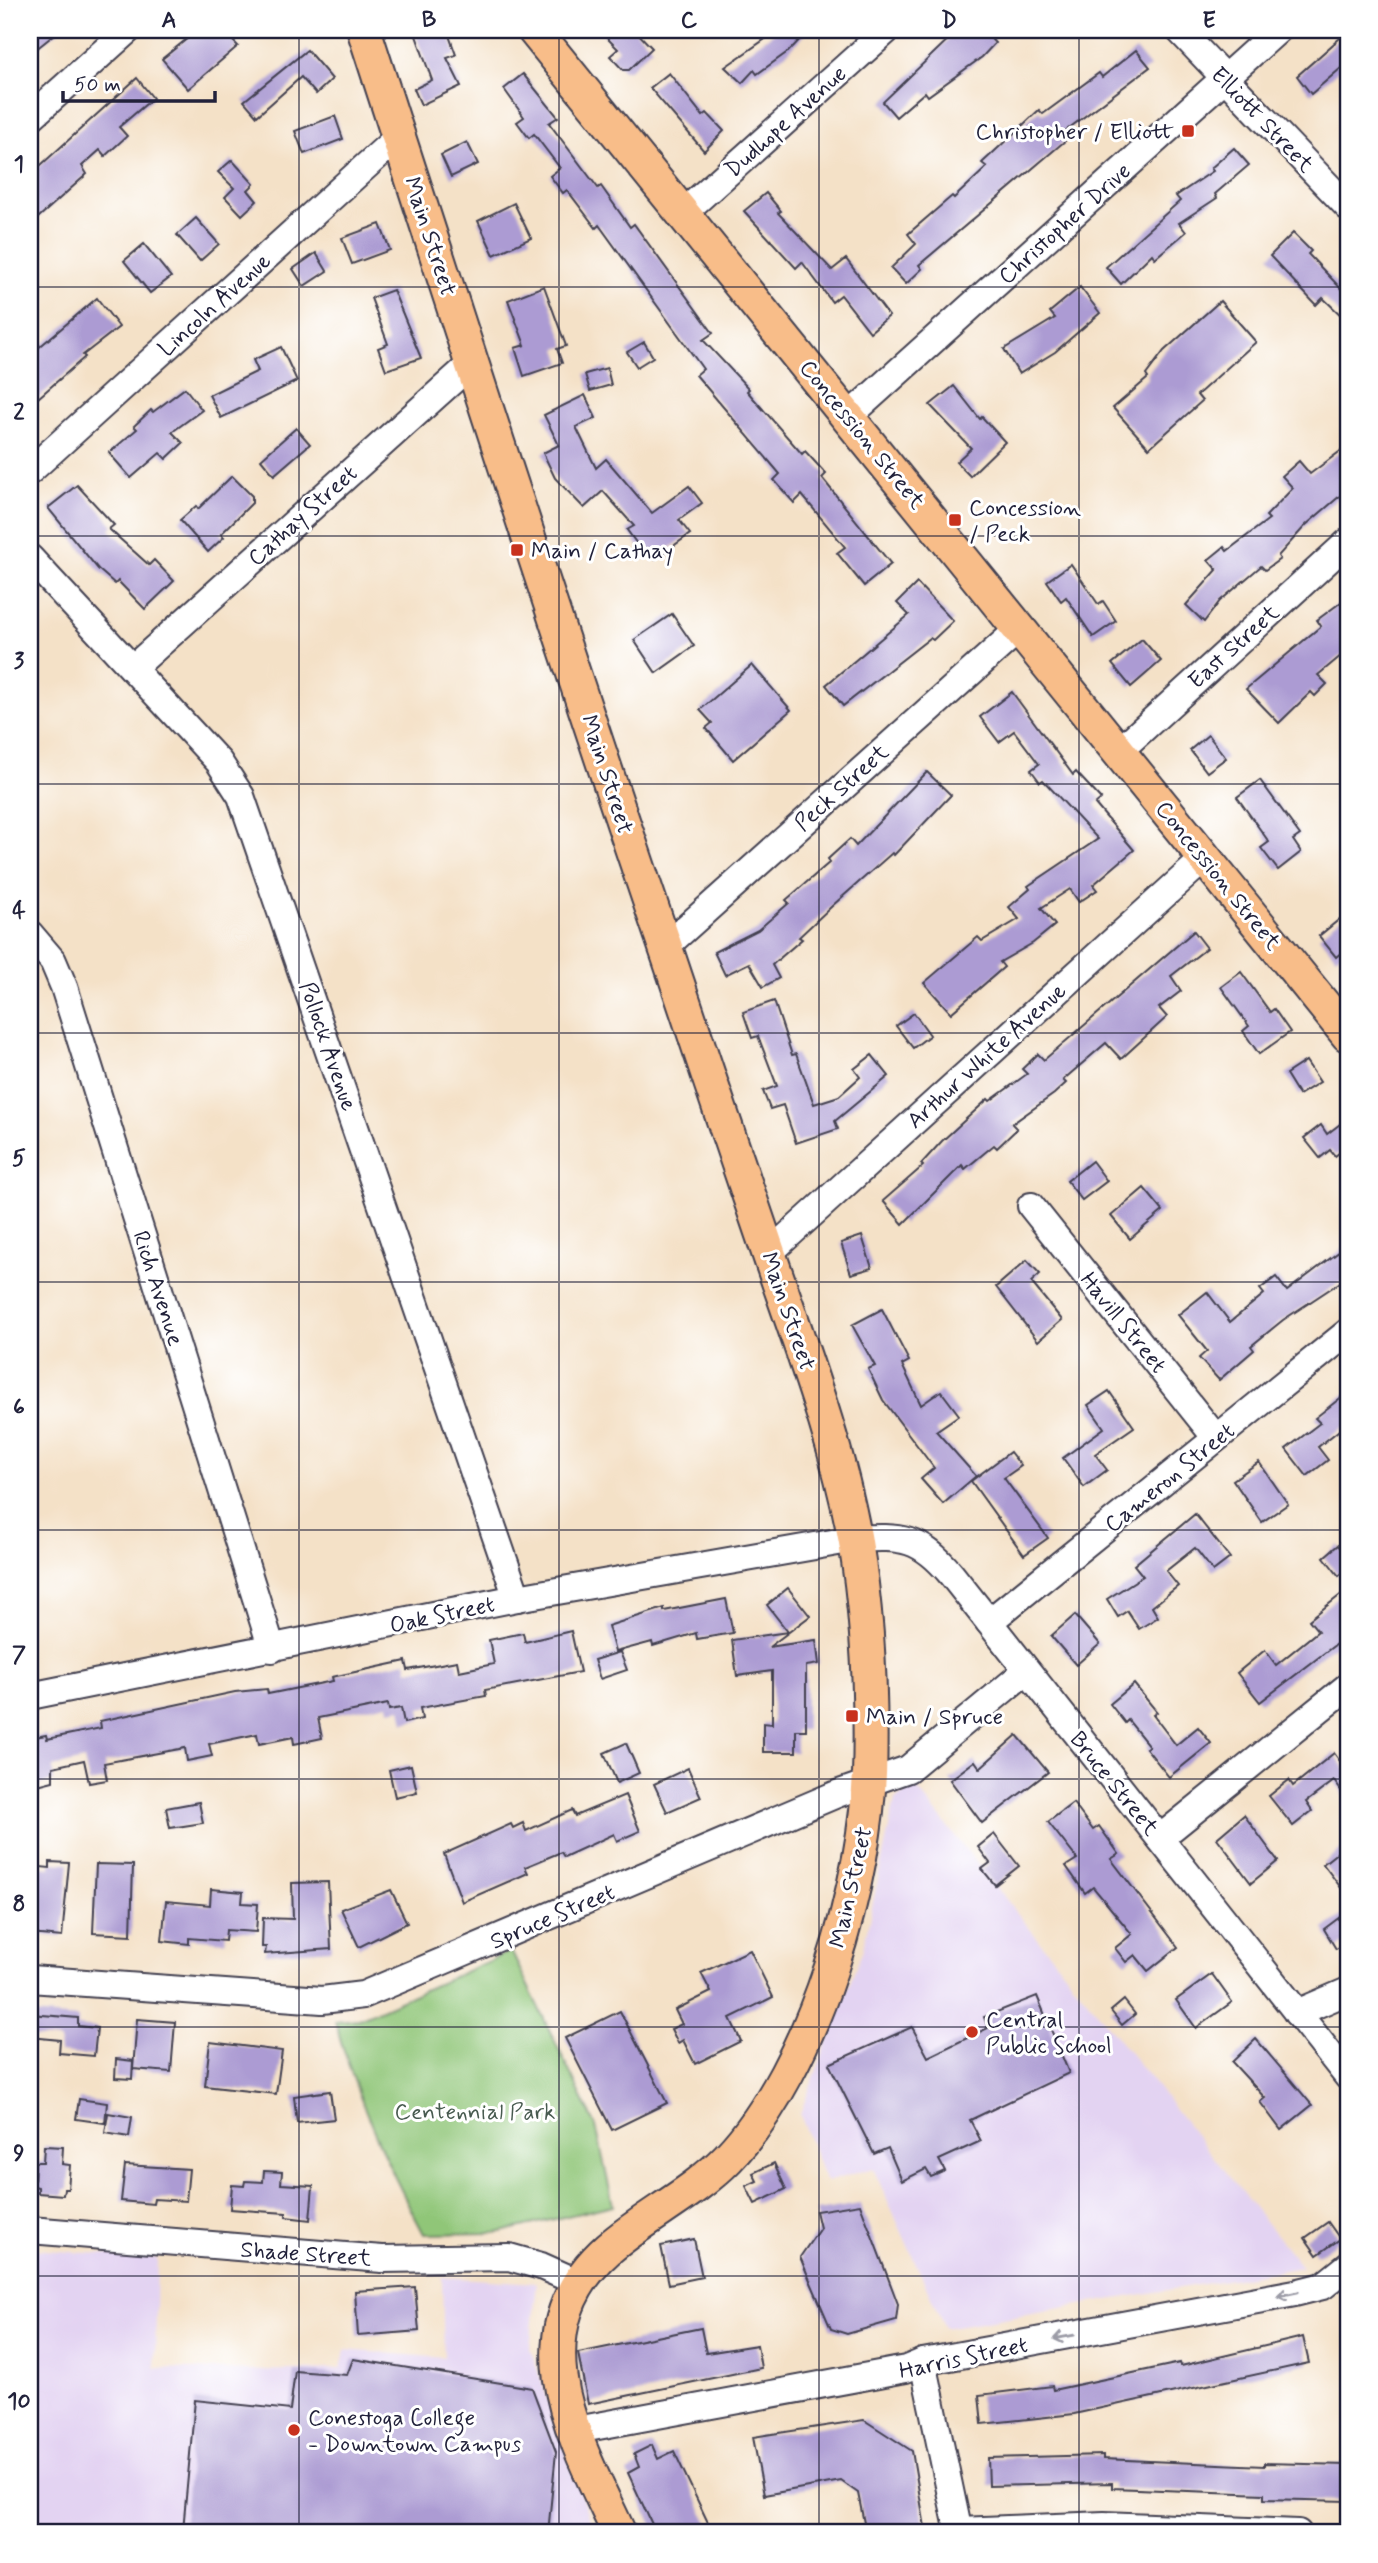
<svg xmlns="http://www.w3.org/2000/svg" width="1378" height="2563" font-family="Mynerve,sans-serif">
<style>
.built{fill:#e3d3f2}
.green{fill:#90c678;stroke:#59745a;stroke-width:2}
.building{fill:#ac9bd3}
.lines{fill:none;stroke-linecap:round;stroke-linejoin:round}
.minor-casing{stroke:#423f50;stroke-width:30}
.major-casing{stroke:#423f50;stroke-width:37}
.minor{stroke:#fff;stroke-width:26}
.major{stroke:#f8bd89;stroke-width:33}
.oneway{stroke:#9c9ca7}
.grid{fill:none;stroke:#22223b;stroke-width:2;stroke-opacity:0.55}
.poi-dot{fill:#c8321e;stroke:#fff;stroke-width:2.5}
.labels{text-anchor:middle;stroke-width:6;stroke-linejoin:round;paint-order:stroke}
.street-label{font-size:23px;fill:#22223b;stroke:#fff}
.poi-label{font-size:23px;fill:#22223b;stroke:#fff;text-anchor:start}
.park-label{font-size:23px;fill:#485b50;stroke:#fff}
.neatline{fill:none;stroke:#22223b;stroke-width:2.5}
.grid-label{font-size:23px;text-anchor:middle;font-weight:bold;fill:#22223b}
</style>
<rect width="100%" height="100%" fill="#fff"/>
<filter id="ink" filterUnits="userSpaceOnUse"><feTurbulence type="fractalNoise" baseFrequency=".0143" numOctaves="2"/><feDisplacementMap in="SourceGraphic" scale="14" xChannelSelector="R" yChannelSelector="G"/><feConvolveMatrix kernelMatrix="1 2 1 2 8 2 1 2 1" color-interpolation-filters="sRGB"/></filter>
<filter id="wash" filterUnits="userSpaceOnUse"><feTurbulence type="fractalNoise" baseFrequency=".00686" numOctaves="4" result="noise"/><feDisplacementMap in="SourceGraphic" scale="28" xChannelSelector="R" yChannelSelector="G"/><feGaussianBlur stdDeviation="1.57" result="paint"/><feColorMatrix in="noise" values="0 0 0 0 0 0 0 0 0 0 0 0 0 0 0 0 0 1.4 0 .05"/><feComposite in="paint" operator="in"/></filter>
<g filter="url(#wash)">
<rect width="100%" height="100%" fill="#f4e1c7"/>
<g class="built">
<path d="M914 1785 1302 2267 945 2328 873 2168 826 2182 800 2114 863 1949 895 1800Z"/>
<path d="M30 2249 157 2258 155 2368 250 2371 341 2369 345 2350 444 2358 442 2277 537 2283 530 2348 594 2533H30Z"/>
</g>
<path class="green" d="M511 1951 596 2126 613 2205 497 2233 424 2234C387 2166 356 2097 335 2021L359 2019Z"/>
<g id="blocks">
<g class="building">
<path d="M30 30H60L30 54Z"/>
<path d="M198 30H222L238 46 188 89 162 59Z"/>
<path d="M414 30H447L456 55 447 58 461 86 421 105 414 89 432 80Z"/>
<path d="M599 30H635L652 48 629 70H623L610 56 618 49Z"/>
<path d="M778 30H809L789 51 757 74 754 70 742 83 725 67Z"/>
<path d="M958 30H1004L992 40 995 43 982 57 928 96 925 92 896 117 883 102Z"/>
<path d="M1348 31V62L1311 94 1297 76Z"/>
<path d="M307 50 332 79 316 94 301 77 257 116 244 101Z"/>
<path d="M1136 50 1150 67 1060 135 1065 141 919 265 922 269 906 284 891 268 916 244 908 234 952 196 954 198 987 167 982 163 1039 110 1043 114 1099 73 1102 77Z"/>
<path d="M669 73 703 116 707 113 724 131 704 151 650 88Z"/>
<path d="M523 74 558 117 549 123 598 188 601 186 630 227 634 224 713 333 703 340 749 389 747 391 802 454 805 451 826 474 822 478 891 564 864 586 837 553 845 547 802 495 794 503 774 480 780 474 696 375 703 369 599 225 596 228 567 190 563 193 550 176 560 168 534 134 529 138 517 122 524 117 504 89Z"/>
<path d="M137 78 153 98 119 127 127 136 105 156 100 150 82 166 87 174 30 225V172L41 165Z"/>
<path d="M335 116 343 139 304 154 295 131Z"/>
<path d="M467 142 478 164 451 177 441 155Z"/>
<path d="M1234 148 1249 165 1215 194 1217 198 1179 223 1186 232 1155 258 1152 254 1121 284 1106 267 1180 201 1176 196 1213 171 1211 168Z"/>
<path d="M232 160 254 184 248 190 257 201 242 215 225 197 234 188 218 172Z"/>
<path d="M766 193 781 211 778 213 832 270 846 259 889 316 870 332 841 295 832 302 802 262 796 268 744 211Z"/>
<path d="M514 203 531 238 494 255 478 221Z"/>
<path d="M196 218 219 244 200 261 177 235Z"/>
<path d="M380 224 390 250 352 264 342 238Z"/>
<path d="M1293 233 1311 251 1308 254 1348 296V322L1323 298 1316 305 1270 256Z"/>
<path d="M144 244 171 277 150 293 124 261Z"/>
<path d="M316 253 327 271 304 286 293 269Z"/>
<path d="M544 286 566 346 557 349 562 363 524 376 515 348 525 345 508 300Z"/>
<path d="M1080 287 1100 313 1055 352 1019 374 1004 349 1055 318 1050 312Z"/>
<path d="M393 290 421 358 386 370 378 348 388 344 371 298Z"/>
<path d="M97 298 119 327 83 355 85 357 30 405V355Z"/>
<path d="M1220 301 1256 342 1197 395 1202 401 1149 448 1113 408 1148 378 1146 375 1164 351Z"/>
<path d="M644 342 653 357 637 367 627 352Z"/>
<path d="M281 347 297 381 221 418 209 395 258 371 253 360Z"/>
<path d="M607 368 611 385 590 391 585 374Z"/>
<path d="M954 386 980 419 982 417 1005 442 970 476 956 462 971 448 930 405Z"/>
<path d="M185 388 202 410 172 432 183 443 166 459 160 453 131 478 109 453 137 429 134 426 151 410 153 412Z"/>
<path d="M585 395 596 418 576 427 596 468 606 459 652 513 689 486 702 503 679 520 690 534 655 559 647 548 642 551 627 530 634 526 603 491 584 508 555 478 543 453 559 445 544 415Z"/>
<path d="M296 428 310 444 274 475 261 459Z"/>
<path d="M1342 450 1348 458V489L1306 525 1278 556 1280 559 1265 570 1261 566 1220 601 1204 622 1186 605 1217 570 1208 560 1224 547 1227 551 1269 519 1266 516 1293 488 1282 476 1299 461 1310 474Z"/>
<path d="M232 476 252 496V503L221 534 224 537 208 552 180 520 196 506 198 509Z"/>
<path d="M77 485 114 525 109 529 149 565 154 560 174 581 145 609 118 581 115 584 98 569 48 508Z"/>
<path d="M1071 564 1098 604 1103 601 1116 621 1093 637 1066 597 1061 601 1047 581Z"/>
<path d="M917 583 953 621 933 640 930 638 843 706 826 685 909 615 897 603Z"/>
<path d="M1348 597V650L1318 675 1327 684 1315 696 1311 692 1279 723 1246 689 1321 626 1317 620Z"/>
<path d="M672 614 694 646 656 673 634 640Z"/>
<path d="M1142 639 1161 661 1131 687 1112 664Z"/>
<path d="M752 665 791 710 733 760 706 728 712 723 700 710Z"/>
<path d="M1012 692 1073 775 1076 772 1101 799 1095 804 1134 850 1093 885 1097 890 1079 902 1070 889 1041 908 1055 925 1033 943 1000 962 1004 967 951 1013 924 983 978 937 982 941 1019 919 1009 907 1030 889 1028 886 1098 839 1043 780 1040 782 1031 770 1039 764 1014 731 999 742 980 717Z"/>
<path d="M1208 735 1226 758 1207 772 1190 750Z"/>
<path d="M927 772 951 795 894 855 892 853 832 906 799 937 802 939 772 965 779 978 763 987 749 963 725 975 714 952 758 930 789 903 786 900 830 862 828 859 850 839 856 846Z"/>
<path d="M1260 780 1300 835 1293 840 1301 852 1278 870 1261 848 1269 842 1237 797Z"/>
<path d="M1341 918 1348 927V947L1336 957 1319 936Z"/>
<path d="M1194 931 1207 948 1171 976 1181 991 1159 1008 1167 1017 1121 1059 1106 1043 1063 1080 1066 1083 1054 1094 1012 1124 1017 1129 997 1148 994 1145 965 1169 962 1165 903 1224 883 1201 923 1166 921 1164 942 1141 988 1099 990 1101 1027 1074 1022 1069 1038 1054 1044 1060Z"/>
<path d="M1241 972 1270 1012 1274 1009 1290 1032 1259 1054 1243 1031 1249 1026 1221 987Z"/>
<path d="M774 1001 792 1055 796 1054 814 1104 839 1096 860 1077 854 1069 872 1055 889 1076 835 1121 838 1129 796 1143 783 1105 770 1109 763 1091 777 1086 758 1036 752 1038 743 1012Z"/>
<path d="M914 1013 930 1035 913 1048 896 1026Z"/>
<path d="M1306 1061 1320 1082 1299 1095 1286 1074Z"/>
<path d="M1348 1118V1146L1335 1156 1330 1150 1320 1158 1304 1138 1321 1125 1327 1134Z"/>
<path d="M1092 1161 1107 1181 1082 1200 1067 1181Z"/>
<path d="M1144 1188 1163 1211 1130 1239 1111 1216Z"/>
<path d="M862 1236 872 1268 851 1274 841 1243Z"/>
<path d="M1348 1245V1277L1283 1320 1251 1346 1254 1350 1219 1380 1199 1358 1207 1351 1178 1315 1207 1292 1230 1322 1264 1294 1260 1289 1276 1277 1287 1291Z"/>
<path d="M1027 1260 1040 1274 1031 1282 1062 1320 1038 1341 996 1287Z"/>
<path d="M882 1309 909 1361 902 1365 921 1405 941 1391 959 1415 936 1431 976 1476 943 1504 921 1479 934 1468 883 1400 868 1369 875 1366 852 1325Z"/>
<path d="M1109 1391 1134 1427 1095 1454 1107 1470 1084 1487 1063 1458 1104 1428 1088 1405Z"/>
<path d="M1348 1392V1423L1318 1447 1328 1460 1307 1476 1286 1449 1320 1423 1315 1418Z"/>
<path d="M1010 1452 1021 1466 1004 1478 1048 1538 1024 1555 971 1481Z"/>
<path d="M1259 1462 1288 1504 1262 1522 1233 1480Z"/>
<path d="M1195 1514 1230 1558 1213 1571 1195 1548 1166 1571 1178 1586 1152 1607 1158 1617 1139 1629 1127 1611 1118 1617 1107 1599 1143 1576 1134 1565Z"/>
<path d="M1338 1545 1348 1558V1568L1339 1576 1324 1557Z"/>
<path d="M788 1588 810 1616 769 1647 816 1640 819 1664 806 1666V1730H796V1752H763V1723L772 1724V1671L737 1676 732 1640 788 1632 767 1605Z"/>
<path d="M1348 1589V1635L1260 1702 1237 1673 1265 1650 1276 1665 1318 1631 1309 1620Z"/>
<path d="M726 1599 733 1633 697 1639 696 1633 653 1646 652 1642 615 1652 608 1626 664 1608V1611Z"/>
<path d="M1075 1615 1100 1644 1076 1665 1051 1636Z"/>
<path d="M571 1631 580 1672 485 1690 486 1696 420 1708 422 1719 404 1723 401 1708 389 1710 388 1704 318 1718 322 1738 294 1744 293 1737 259 1744 257 1734 209 1744 212 1756 187 1761 185 1748 104 1763 107 1780 89 1783 84 1760 53 1767V1781L30 1787V1738L46 1735 47 1739 101 1728 100 1721 235 1692 267 1689 268 1694 333 1681 332 1677 406 1661 408 1670 457 1661 459 1671 494 1664 489 1640 523 1633 525 1642Z"/>
<path d="M620 1652 627 1670 600 1679 594 1660Z"/>
<path d="M1134 1684 1157 1712 1153 1715 1176 1745 1198 1727 1211 1743 1169 1777 1146 1748 1149 1746 1128 1720 1125 1723 1110 1704Z"/>
<path d="M1017 1735 1048 1772 982 1823 950 1780 975 1761 980 1768Z"/>
<path d="M626 1743 639 1773 617 1783 604 1753Z"/>
<path d="M1334 1753 1348 1772V1800L1334 1781 1306 1802 1312 1811 1293 1826 1269 1796 1289 1780 1293 1786Z"/>
<path d="M411 1765 417 1792 395 1797 389 1770Z"/>
<path d="M688 1768 701 1797 667 1812 654 1784Z"/>
<path d="M625 1795 640 1831 617 1841 614 1834 564 1857 561 1852 525 1867 528 1873 462 1902 444 1854 511 1824 513 1828 523 1823 526 1831 572 1810 575 1816Z"/>
<path d="M199 1802 203 1823 170 1828 166 1808Z"/>
<path d="M1073 1803 1093 1830 1099 1826 1119 1854 1111 1859 1178 1947 1148 1971 1135 1955 1126 1962 1115 1948 1132 1934 1093 1887 1085 1893 1066 1866 1077 1859 1048 1822Z"/>
<path d="M1244 1815 1278 1861 1251 1883 1217 1838Z"/>
<path d="M994 1834 1019 1866 995 1885 982 1869 990 1863 978 1847Z"/>
<path d="M1348 1844V1897L1323 1864Z"/>
<path d="M50 1862 69 1863 62 1937 30 1934V1866L50 1868Z"/>
<path d="M96 1864 133 1865 131 1935 93 1933Z"/>
<path d="M328 1882 331 1949 265 1954 266 1947H262L263 1918 293 1919 292 1883Z"/>
<path d="M211 1889 243 1892 242 1903 258 1904 256 1932 226 1930 225 1941 189 1938V1944L162 1941 166 1901 210 1905Z"/>
<path d="M391 1890 407 1923 359 1947 341 1909Z"/>
<path d="M1348 1911V1942L1336 1949 1324 1929Z"/>
<path d="M750 1950 773 1997 730 2018 741 2041 695 2064 683 2040 678 2043 671 2029 682 2024 675 2010 711 1992 701 1973Z"/>
<path d="M1212 1974 1232 2002 1196 2028 1176 2000Z"/>
<path d="M1037 1996 1069 2073 970 2120 981 2141 939 2160 945 2171 931 2177 926 2169 902 2181 888 2148 874 2154 829 2064 912 2027 928 2057 988 2028 984 2017Z"/>
<path d="M1124 2000 1135 2014 1122 2025 1111 2011Z"/>
<path d="M620 2011 667 2103 612 2130 565 2038Z"/>
<path d="M30 2014 78 2018V2026L97 2028 94 2056 59 2053 60 2040 30 2037Z"/>
<path d="M137 2019 175 2022 171 2072 133 2069Z"/>
<path d="M1256 2039 1312 2105 1281 2130 1260 2102 1265 2098 1232 2062Z"/>
<path d="M210 2042 282 2051 276 2094 205 2086Z"/>
<path d="M116 2059 133 2061 132 2079 115 2078Z"/>
<path d="M330 2091 334 2119 297 2123 294 2096Z"/>
<path d="M79 2099 107 2103 105 2123 76 2119Z"/>
<path d="M108 2113 132 2117 129 2137 105 2133Z"/>
<path d="M44 2146 63 2147 62 2164 70 2165 68 2189H64L63 2195 38 2193V2187L34 2186 35 2162H43Z"/>
<path d="M774 2163 786 2189 755 2204 746 2186 757 2181 753 2173Z"/>
<path d="M125 2165 189 2169 186 2201 154 2199 153 2204 121 2201Z"/>
<path d="M264 2171 282 2172 281 2184 313 2186 310 2220 286 2217V2213L230 2209 232 2185 244 2186 245 2181 263 2182Z"/>
<path d="M860 2204 898 2304 896 2320 847 2334 831 2329 800 2257 820 2228 816 2211Z"/>
<path d="M1328 2222 1340 2239 1317 2255 1305 2238Z"/>
<path d="M694 2239 702 2277 669 2284 661 2246Z"/>
<path d="M415 2287 419 2331 358 2336 355 2291Z"/>
<path d="M701 2328 706 2353 757 2345 761 2368 588 2404 578 2353Z"/>
<path d="M1303 2337 1309 2363 1074 2414 982 2424 979 2395 1052 2386 1053 2390 1180 2363 1181 2366Z"/>
<path d="M353 2359 532 2388 556 2452 548 2533H211L183 2530 195 2400 290 2410 295 2371 347 2375Z"/>
<path d="M864 2420 912 2451 926 2533H866L858 2493 841 2481 764 2495 753 2437Z"/>
<path d="M652 2445 658 2459 674 2451 713 2533H656L628 2473 639 2467 634 2454Z"/>
<path d="M1103 2455V2459L1264 2466V2463L1348 2465V2501L1264 2499V2494L1112 2488V2483L989 2486 988 2458Z"/>
</g>
</g>
</g>
<g filter="url(#ink)">
<use href="#blocks" fill-opacity="0" stroke="#423f50" stroke-width="2"/>
<g class="lines">
<defs>
<g id="minor">
<path d="M1179 30 1348 207"/>
<path d="M30 118 128 30"/>
<path d="M683 213 887 30"/>
<path d="M849 416 1278 30"/>
<path d="M30 471 398 137"/>
<path d="M30 558 219 762 241 796 517 1598"/>
<path d="M133 668 472 363"/>
<path d="M1119 751 1348 542"/>
<path d="M30 934 53 961 64 987 272 1649"/>
<path d="M665 947 1019 629"/>
<path d="M1031 1206 1216 1438"/>
<path d="M769 1253 1205 858"/>
<path d="M989 1622 1348 1332"/>
<path d="M30 1696 517 1598 855 1539C902 1536 920 1537 951 1574L1348 2077"/>
<path d="M1160 1838 1348 1686"/>
<path d="M30 1979 322 2000 363 1995 837 1794 908 1769 1026 1671"/>
<path d="M1297 2013 1348 1991"/>
<path d="M30 2230 382 2259 509 2257 541 2266 579 2283"/>
<path d="M923 2362 959 2533"/>
<path d="M571 2431 906 2369 923 2362 1295 2293 1323 2286 1348 2266"/>
<path d="M959 2531 1104 2525 1298 2533"/>
</g>
<g id="major">
<path d="M364 30C464 340 564 650 669 958 702 1057 735 1155 769 1254 801 1348 837 1441 855 1539 867 1610 871 1684 870 1756 869 1878 814 2068 728 2158 693 2194 646 2216 609 2248 513 2333 576 2441 619 2533"/>
<path d="M534 30 1348 1035"/>
</g>
</defs>
<use href="#minor" class="minor-casing"/>
<use href="#major" class="major-casing"/>
<use href="#minor" class="minor"/>
<use href="#major" class="major"/>
</g>
<defs><path id="oneway-shaft" d="M-6 0H5M1.5-3L5.5 0L1.5 3" fill="none" stroke-width="1.6" stroke-linecap="round" stroke-linejoin="round" transform="scale(1.75)"/></defs>
<g class="oneway">
<use href="#oneway-shaft" transform="translate(1288 2294) rotate(168)"/>
<use href="#oneway-shaft" transform="translate(1064 2337) rotate(170)"/>
</g>
</g>
<path class="grid" d="M299 30V2533M559 30V2533M819 30V2533M1079 30V2533M30 287H1348M30 536H1348M30 784H1348M30 1033H1348M30 1282H1348M30 1530H1348M30 1779H1348M30 2027H1348M30 2276H1348"/>
<g class="poi-dot">
<rect x="1181" y="124" width="14" height="14" rx="3.5"/>
<rect x="948" y="513" width="14" height="14" rx="3.5"/>
<rect x="510" y="543" width="14" height="14" rx="3.5"/>
<rect x="845" y="1709" width="14" height="14" rx="3.5"/>
<circle cx="972" cy="2032" r="7"/>
<circle cx="294" cy="2430" r="7"/>
</g>
<g class="labels">
<g class="street-label">
<text transform="translate(1263 119) rotate(46)" y="8">Elliott Street</text>
<text transform="translate(785 121) rotate(-42)" y="8">Dudhope Avenue</text>
<text transform="translate(1064 223) rotate(-42)" y="8">Christopher Drive</text>
<text transform="translate(431 236) rotate(72)" y="8">Main Street</text>
<text transform="translate(214 304) rotate(-42)" y="8">Lincoln Avenue</text>
<text transform="translate(863 434) rotate(51)" y="8">Concession Street</text>
<text transform="translate(302 515) rotate(-42)" y="8">Cathay Street</text>
<text transform="translate(1233 646) rotate(-42)" y="8">East Street</text>
<text transform="translate(608 774) rotate(72)" y="8">Main Street</text>
<text transform="translate(841 787) rotate(-42)" y="8">Peck Street</text>
<text transform="translate(1219 875) rotate(51)" y="8">Concession Street</text>
<text transform="translate(329 1046) rotate(71)" y="8">Pollock Avenue</text>
<text transform="translate(986 1055) rotate(-42)" y="8">Arthur White Avenue</text>
<text transform="translate(159 1288) rotate(72)" y="8">Rich Avenue</text>
<text transform="translate(789 1311) rotate(71)" y="8">Main Street</text>
<text transform="translate(1124 1322) rotate(51)" y="8">Havill Street</text>
<text transform="translate(1169 1477) rotate(-39)" y="8">Cameron Street</text>
<text transform="translate(442 1614) rotate(-12)" y="8">Oak Street</text>
<text transform="translate(1115 1783) rotate(51)" y="8">Bruce Street</text>
<text transform="translate(850 1887) rotate(-77)" y="8">Main Street</text>
<text transform="translate(552 1916) rotate(-23)" y="8">Spruce Street</text>
<text transform="translate(306 2253) rotate(4)" y="8">Shade Street</text>
<text transform="translate(963 2357) rotate(-12)" y="8">Harris Street</text>
</g>
<g class="poi-label">
<text x="1174" y="139" text-anchor="end">Christopher / Elliott</text>
<text x="969" y="515">Concession<tspan x="969" dy="26">/ Peck</tspan></text>
<text x="531" y="558">Main / Cathay</text>
<text x="866" y="1724">Main / Spruce</text>
<text x="986" y="2027">Central<tspan x="986" dy="26">Public School</tspan></text>
<text x="308" y="2425">Conestoga College<tspan x="308" dy="26">- Downtown Campus</tspan></text>
</g>
<g class="park-label">
<text x="475" y="2119">Centennial Park</text>
</g>
</g>
<rect width="1378" height="2563" fill="none" stroke="#fff" stroke-width="77"/>
<path d="M63 91v10h152v-10" fill="none" stroke="#22223b" stroke-width="3.5"/>
<text x="74" y="91" font-size="21" fill="#22223b" stroke="#ffffff" stroke-width="5" paint-order="stroke">50 m</text>
<rect x="38" y="38" width="1302" height="2486" class="neatline"/>
<g class="grid-label">
<text x="169" y="27">A</text>
<text x="429" y="27">B</text>
<text x="689" y="27">C</text>
<text x="949" y="27">D</text>
<text x="1209" y="27">E</text>
<text x="19" y="171">1</text>
<text x="19" y="419">2</text>
<text x="19" y="668">3</text>
<text x="19" y="917">4</text>
<text x="19" y="1165">5</text>
<text x="19" y="1414">6</text>
<text x="19" y="1662">7</text>
<text x="19" y="1911">8</text>
<text x="19" y="2160">9</text>
<text x="19" y="2408">10</text>
</g>
</svg>
